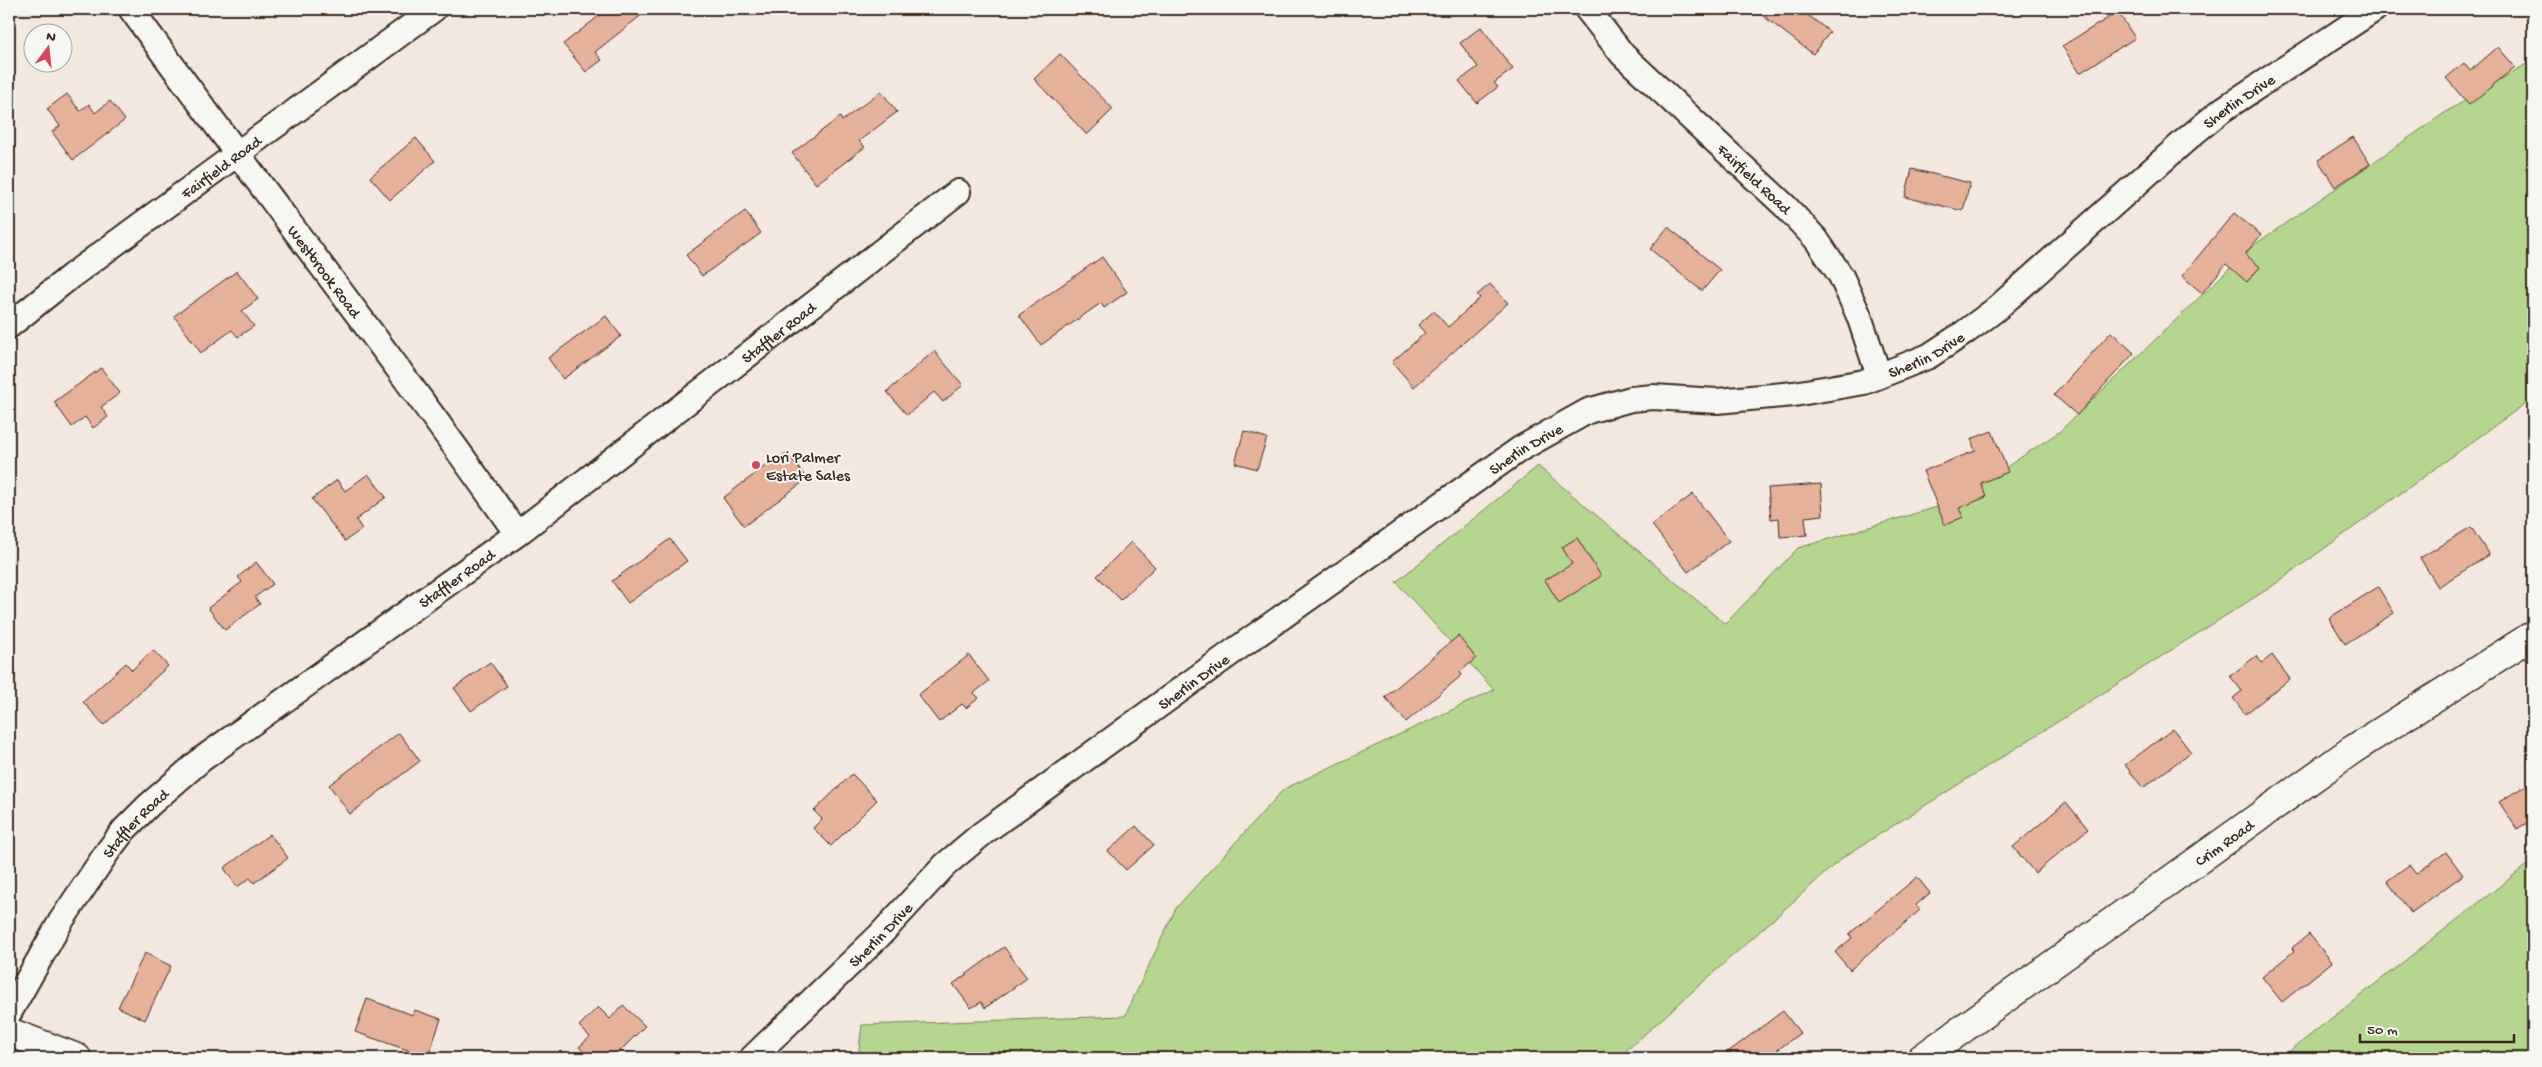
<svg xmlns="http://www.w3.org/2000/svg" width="2542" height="1067" font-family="'Gochi Hand',sans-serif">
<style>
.green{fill:#b5d68f;stroke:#788056}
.building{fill:#e6b19a;stroke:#3b2a1e}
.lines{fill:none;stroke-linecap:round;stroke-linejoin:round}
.street-casing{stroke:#3b2a1e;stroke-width:28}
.secondary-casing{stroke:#3b2a1e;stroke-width:31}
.street{stroke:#f6f6f2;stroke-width:24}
.secondary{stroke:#f6f6f2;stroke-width:28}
.poi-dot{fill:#d1495b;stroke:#f6f6f2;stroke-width:2}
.labels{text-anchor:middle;stroke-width:4;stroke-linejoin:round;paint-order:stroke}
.street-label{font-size:16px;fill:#3b2a1e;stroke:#f6f6f2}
.poi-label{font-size:16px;fill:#3b2a1e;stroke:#f6f6f2;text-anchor:start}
</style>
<rect width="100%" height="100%" fill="#f3e8e0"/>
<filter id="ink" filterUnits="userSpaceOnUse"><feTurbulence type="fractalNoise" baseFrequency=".02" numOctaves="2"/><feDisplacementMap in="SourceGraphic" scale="10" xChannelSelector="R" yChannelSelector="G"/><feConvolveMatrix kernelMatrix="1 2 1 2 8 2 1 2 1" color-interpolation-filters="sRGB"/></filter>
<g filter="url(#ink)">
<g class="green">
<path d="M2533 60V398L2271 587 1842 858 1618 1058H858L862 1025 1125 1016 1176 908 1284 789 1494 690 1396 582 1538 466 1725 624 1798 548 1954 502 2059 432 2254 245 2446 112Z"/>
<path d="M2533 860V1058H2281Z"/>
</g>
<g class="building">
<path d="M608 9H649L595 52 602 60 586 72 563 44Z"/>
<path d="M1754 9H1800L1830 32 1813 54Z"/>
<path d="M2118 12 2135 38 2080 73 2062 46Z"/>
<path d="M1481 27 1513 69 1494 83 1498 87 1477 103 1459 81 1478 67 1460 43Z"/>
<path d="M2498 47 2515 67 2469 105 2446 78 2464 63 2470 71Z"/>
<path d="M1060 54 1113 109 1087 135 1034 79Z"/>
<path d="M881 91 897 112 859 141 865 147 816 184 792 153 840 117 842 121Z"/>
<path d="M67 94 80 111 89 104 95 113 110 101 125 120 73 160 52 132 60 126 47 109Z"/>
<path d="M2353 137 2370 164 2335 187 2318 160Z"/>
<path d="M416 138 435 161 390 200 370 177Z"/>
<path d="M1912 169 1970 183 1963 211 1905 197Z"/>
<path d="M745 211 761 233 702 276 686 255Z"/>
<path d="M2234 213 2261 235 2245 254 2260 267 2247 282 2226 264 2202 293 2182 276Z"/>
<path d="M1668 227 1720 270 1702 291 1650 249Z"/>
<path d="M1102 257 1127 292 1104 308 1101 303 1041 345 1019 315Z"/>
<path d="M237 271 258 299 242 311 254 326 238 337 232 330 201 353 174 316Z"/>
<path d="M1490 284 1508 303 1414 387 1392 362 1425 333 1418 325 1434 311 1448 327 1480 298 1477 295Z"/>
<path d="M606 316 621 336 563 379 548 358Z"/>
<path d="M2111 332 2134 353 2077 415 2054 395Z"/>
<path d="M934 351 963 385 943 402 934 392 907 415 887 392Z"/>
<path d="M101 368 120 393 101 407 108 417 93 428 85 417 72 427 54 402Z"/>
<path d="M1244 431 1267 438 1257 469 1235 463Z"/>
<path d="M1992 431 2008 472 1981 483 1986 497 1959 508 1963 517 1945 525 1923 471 1975 451 1971 439Z"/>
<path d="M787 453 807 479 744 526 723 498 772 461 774 464Z"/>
<path d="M368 474 386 497 356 520 362 529 345 541 312 499 337 480 345 491Z"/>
<path d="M1821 484 1823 515 1805 517 1807 535 1780 537 1779 518 1771 519 1768 488Z"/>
<path d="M1693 494 1729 541 1688 572 1652 525Z"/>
<path d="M2471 527 2489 555 2438 587 2420 558Z"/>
<path d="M1577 538 1601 576 1559 603 1545 580 1572 564 1562 547Z"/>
<path d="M670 539 687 561 628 603 612 581Z"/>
<path d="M1131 542 1155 567 1121 600 1097 576Z"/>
<path d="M256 562 273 584 255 597 260 604 225 630 208 608 242 582 238 577Z"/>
<path d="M2378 587 2394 613 2345 644 2329 618Z"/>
<path d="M1458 636 1476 658 1460 672 1462 675 1406 722 1385 697Z"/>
<path d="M153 650 168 666 104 725 83 702 126 663 132 670Z"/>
<path d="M969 655 989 681 974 693 979 698 966 708 962 704 939 722 918 695Z"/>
<path d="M2272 655 2290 679 2245 714 2233 698 2242 691 2230 676 2256 656 2262 663Z"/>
<path d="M490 662 507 686 471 711 454 688Z"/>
<path d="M2173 729 2191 752 2143 788 2125 765Z"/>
<path d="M399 733 420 761 350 814 329 785Z"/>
<path d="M852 774 877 800 831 846 813 828 822 819 814 811Z"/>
<path d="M2533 781V819L2517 829 2499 802Z"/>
<path d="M2066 802 2088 829 2035 873 2013 847Z"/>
<path d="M1136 826 1154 845 1126 870 1108 851Z"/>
<path d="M270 834 288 858 254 883 250 878 237 887 224 868Z"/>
<path d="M2446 852 2463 875 2411 913 2387 881 2409 865 2416 874Z"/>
<path d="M1917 877 1930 893 1916 905 1920 910 1850 970 1835 952 1852 938 1849 934Z"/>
<path d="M2309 934 2332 962 2282 1002 2262 977 2294 951 2292 948Z"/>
<path d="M1004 947 1027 978 985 1008 981 1002 971 1008 953 984Z"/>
<path d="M145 953 171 966 145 1020 118 1007Z"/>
<path d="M367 999 413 1015 415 1010 441 1019 428 1057 355 1032Z"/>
<path d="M623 1005 645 1026 613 1058H590L579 1047 590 1037 579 1026 598 1007 610 1019Z"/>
<path d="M1783 1011 1800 1033 1767 1058H1720Z"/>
</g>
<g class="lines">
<defs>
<g id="street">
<path id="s1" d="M131 9C258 185 393 356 517 534"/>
<path id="s2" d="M1587 9 1623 55 1785 206 1816 239 1841 276 1859 316 1879 376"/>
<path id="s3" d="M9 326 71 276 434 9"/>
<path id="s4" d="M9 1013 61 921 108 851 124 830 149 805 202 759 517 534 958 192"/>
<path id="s5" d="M752 1058 879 936 945 865 983 833 1238 648 1520 449 1588 411 1631 399 1653 397 1717 401 1794 394 1864 382 1929 356 1964 333 1995 310 2189 137 2222 110 2375 9"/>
</g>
<g id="secondary">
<path d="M9 1032 77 1058"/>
<path id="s6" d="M1922 1058 2352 750 2533 635"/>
</g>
</defs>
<use href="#street" class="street-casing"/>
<use href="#secondary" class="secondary-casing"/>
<use href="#street" class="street"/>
<use href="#secondary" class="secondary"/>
</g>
</g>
<circle class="poi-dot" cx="756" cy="465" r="5"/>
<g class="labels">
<g class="street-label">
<text dy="6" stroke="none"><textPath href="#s5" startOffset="1812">Sherlin Drive</textPath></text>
<text dy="6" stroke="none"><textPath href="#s3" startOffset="265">Fairfield Road</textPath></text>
<text dy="6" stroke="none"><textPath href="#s2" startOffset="239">Fairfield Road</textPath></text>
<text dy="6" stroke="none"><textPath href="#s1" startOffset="326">Westbrook Road</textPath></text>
<text dy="6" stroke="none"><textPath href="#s4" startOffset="1039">Staffler Road</textPath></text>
<text dy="6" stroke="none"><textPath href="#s5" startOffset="1408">Sherlin Drive</textPath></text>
<text dy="6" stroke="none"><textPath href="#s5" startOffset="988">Sherlin Drive</textPath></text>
<text dy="6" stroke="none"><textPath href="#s4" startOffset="634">Staffler Road</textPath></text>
<text dy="6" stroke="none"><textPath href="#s5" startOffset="582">Sherlin Drive</textPath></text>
<text dy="6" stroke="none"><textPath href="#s4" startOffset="229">Staffler Road</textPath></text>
<text dy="6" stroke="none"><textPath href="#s6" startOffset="371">Crim Road</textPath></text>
<text dy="6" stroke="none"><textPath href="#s5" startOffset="178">Sherlin Drive</textPath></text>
</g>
<g class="poi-label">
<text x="766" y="462">Lori Palmer<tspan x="766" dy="18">Estate Sales</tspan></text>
</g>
</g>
<rect width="2542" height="1067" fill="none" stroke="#f6f6f2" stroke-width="30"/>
<rect x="15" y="15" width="2512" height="1037" fill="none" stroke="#3b2a1e" stroke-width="2" filter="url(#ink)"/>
<g transform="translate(48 48) rotate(15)"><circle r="24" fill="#f6f6f2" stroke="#aba49d"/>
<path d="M0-4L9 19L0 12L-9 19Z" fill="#d1495b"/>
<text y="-8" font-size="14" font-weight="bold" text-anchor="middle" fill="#3b2a1e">N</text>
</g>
<path d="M2360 1034v8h154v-8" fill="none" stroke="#3b2a1e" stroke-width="2.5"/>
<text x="2367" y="1034" font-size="15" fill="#3b2a1e" stroke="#f6f6f2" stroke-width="4" paint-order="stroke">50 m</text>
</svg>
